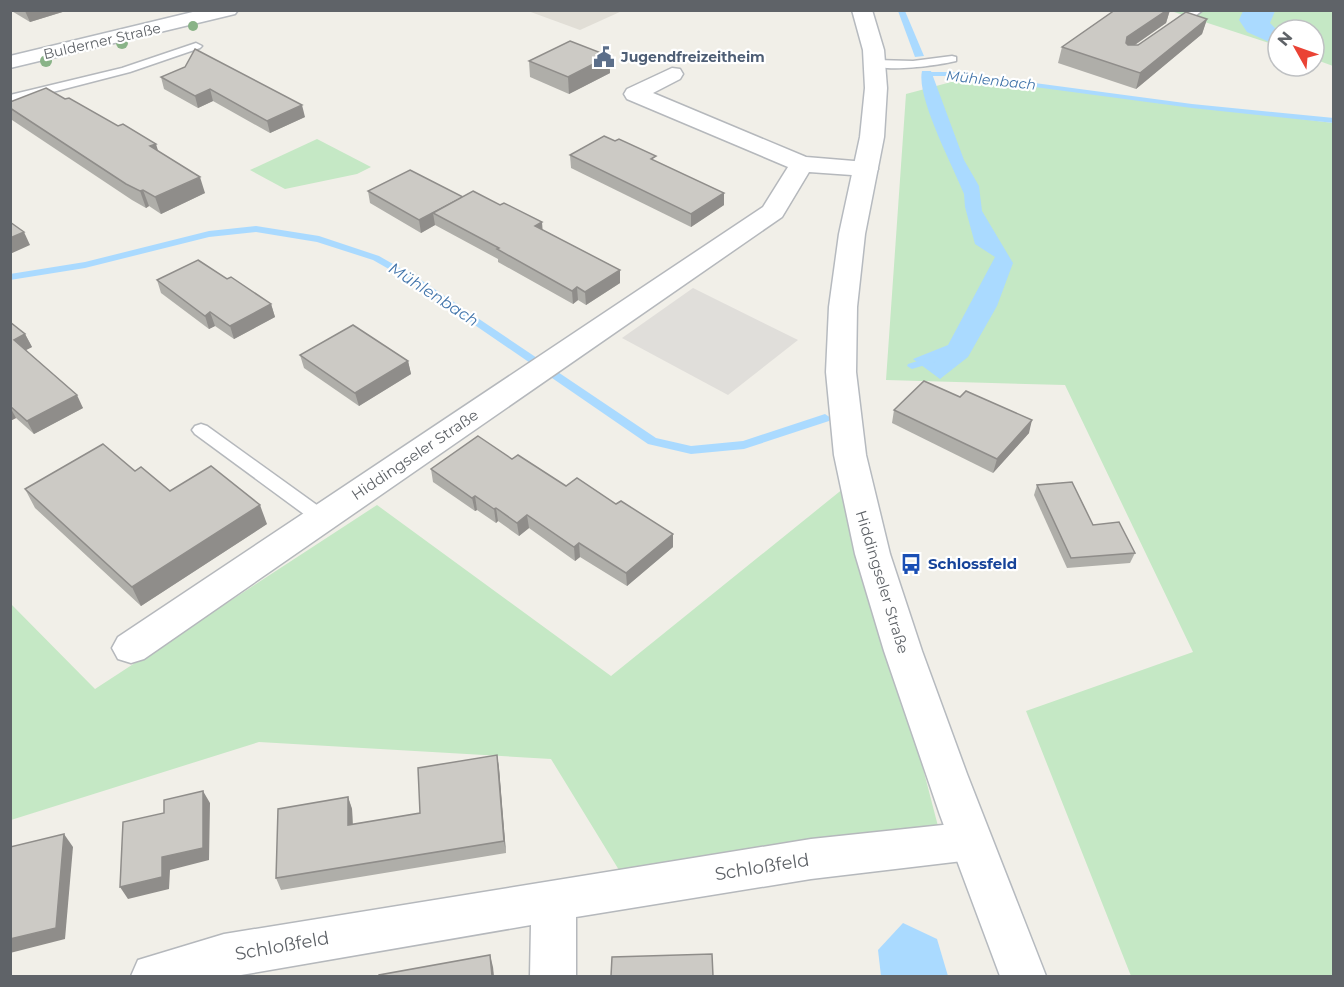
<svg xmlns="http://www.w3.org/2000/svg" width="1344" height="987" font-family="Montserrat,sans-serif">
<style>
.industrial{fill:#e0deda}
.education{fill:#e1ded6}
.green{fill:#c5e8c5}
.water{fill:#aadaff}
.lines{fill:none;stroke-linecap:round;stroke-linejoin:round}
.stream{fill:#aadaff;fill-rule:evenodd}
.lane-casing{stroke:#b5b8bc;stroke-width:3}
.street-casing{stroke:#b5b8bc;stroke-width:3}
.secondary-casing{stroke:#b6babf;stroke-width:3}
.lane{fill:#fff;fill-rule:evenodd}
.street{fill:#fff;fill-rule:evenodd}
.secondary{fill:#fff;fill-rule:evenodd}
.tree{fill:#89b387}
.wall{fill:#afaea9}
.shaded-wall{fill:#8f8d8a}
.building{fill:#cccac5;stroke:#8f8d8a;stroke-width:1.5}
.labels{text-anchor:middle;stroke-width:4.5;stroke-linejoin:round;paint-order:stroke}
.far-street-label{font-size:14px;fill:#5f6368;stroke:#fff}
.far-service-label{font-size:14px;font-weight:bold;fill:#4e5e75;stroke:#fff;text-anchor:start}
.far-water-label{font-size:14px;font-style:italic;fill:#4174aa;stroke:#fff}
.street-label{font-size:15px;fill:#5f6368;stroke:#fff}
.transit-label{font-size:15px;font-weight:bold;fill:#164399;stroke:#fff;text-anchor:start}
.water-label{font-size:16px;font-style:italic;fill:#4174aa;stroke:#fff}
.near-street-label{font-size:18px;fill:#5f6368;stroke:#fff}
</style>
<rect width="100%" height="100%" fill="#f1efe8"/>
<path class="industrial" d="M693 288 798 340 728 395 622 338Z"/>
<path class="education" d="M528 11H622L580 30Z"/>
<g class="green">
<path d="M1171 11H1333V66L1314 59V30H1278V46Z"/>
<path d="M970 77 1333 123V976H1131L1026 711 1193 652 1065 385 886 380 906 94Z"/>
<path d="M317 139 371 167 357 174 285 189 250 170Z"/>
<path d="M849 484 939 830 630 888 551 759 259 742 11 820 10 603 95 689 377 505 611 676Z"/>
</g>
<g class="water">
<path d="M898 11H905L924 56 915 57Z"/>
<path d="M1243 11H1275L1270 23 1278 31V46L1247 32 1239 20Z"/>
<path d="M922 71H931L964 160 979 186 982 211 1013 263 997 306 968 357 940 379 913 359 948 345 995 257 975 244 965 207 964 194C953 166 916 97 922 71Z"/>
<path d="M903 923 937 939 948 976H881L878 950Z"/>
</g>
<g class="lines">
<g class="stream">
<path d="M922 72H953L1192 104 1334 118V123L1192 108 953 76H930L932 83 928 85 924 83Z"/>
<path d="M256 226 319 236 379 256 421 280 656 438 691 446 743 441 825 414 831 418 829 421 744 449 691 454 648 444 415 284 373 260 317 242 256 232 209 237 85 268 10 280V274L85 262 209 231Z"/>
<path d="M934 356 939 359 938 361 912 369 907 366 908 364Z"/>
</g>
<defs>
<g id="lane">
<path d="M1190 10H1203L1176 30H1168V26Z"/>
<path d="M196 43 202 46 200 48 130 72 10 103V95L122 68Z"/>
<path d="M952 56 956 57V61C939 65 882 74 869 63L875 60 913 61Z"/>
<path d="M201 424 207 426 328 513 331 518 328 523 322 525 316 523 195 434 192 430 195 426Z"/>
</g>
<g id="street">
<path d="M672 68 680 69 683 74 680 79 653 93 806 157 866 162 875 164 878 169 875 174 866 176 809 172 782 217 144 659 131 663 118 659 112 648 118 637 763 207 788 167 627 99 624 94 627 89Z"/>
<path d="M971 822 986 827 992 841 986 855 971 860 811 879 576 917V976H530L531 925 235 976H131L138 960 224 934 811 839Z"/>
</g>
<g id="secondary">
<path d="M201 10H238L235 14 10 68V56Z"/>
<path d="M852 10H872L884 50 887 88 884 137 865 234 857 307 856 372 866 455 890 554 922 651 967 774 1046 976H1000L940 815 884 651 855 554 834 455 826 372 829 307 839 234 860 137 865 88 863 50Z"/>
</g>
</defs>
<use href="#lane" class="lane-casing"/>
<use href="#street" class="street-casing"/>
<use href="#secondary" class="secondary-casing"/>
<use href="#lane" class="lane"/>
<use href="#street" class="street"/>
<use href="#secondary" class="secondary"/>
</g>
<g class="tree">
<circle cx="193" cy="26" r="5"/>
<circle cx="122" cy="43" r="6"/>
<circle cx="46" cy="61" r="6"/>
</g>
<g class="wall">
<path d="M10 10H69L30 22Z"/>
<path d="M1115 10H1170L1166 23 1135 45H1138L1207 19 1202 34 1136 89 1058 63 1062 47Z"/>
<path d="M609 56 610 73 569 94 530 77 529 61Z"/>
<path d="M185 67 305 117 270 133 213 101 198 108 164 89 161 77Z"/>
<path d="M65 99 158 151 205 193 161 214 149 206 146 208 132 200 12 120 10 117V102Z"/>
<path d="M570 155 656 162 724 205 691 227 571 168Z"/>
<path d="M368 191 463 197 543 230 620 270V283L586 305 578 300 573 304 498 262V259L435 225 421 233 370 203Z"/>
<path d="M227 279 271 304 275 317 234 339 215 326 209 329 161 293 157 280Z"/>
<path d="M10 322 25 334 32 347 26 350 83 408 34 434 16 418 10 421Z"/>
<path d="M300 355 408 361 411 374 359 406 304 368Z"/>
<path d="M894 410 1029 433 993 473 892 423Z"/>
<path d="M512 459 566 486 673 547 627 586 580 557 575 561 529 528 519 536 498 521 496 523 477 510 475 511 433 482 431 469Z"/>
<path d="M135 471 170 491 267 524 141 606 35 508 25 489Z"/>
<path d="M1037 485 1135 553 1130 563 1067 568 1034 495Z"/>
<path d="M497 755 499 768 506 853 281 890 276 878 348 797 352 809 353 824 420 813Z"/>
</g>
<g class="shaded-wall">
<path d="M27 10H69L30 22 25 11Z"/>
<path d="M1167 10H1170L1166 23 1123 53 1127 37Z"/>
<path d="M1207 19 1202 34 1136 89 1140 73Z"/>
<path d="M609 56 610 73 569 94 568 77Z"/>
<path d="M210 89 213 101 198 108 195 96Z"/>
<path d="M302 105 305 117 270 133 267 121Z"/>
<path d="M156 144 161 160 150 146Z"/>
<path d="M200 177 205 193 161 214 155 197Z"/>
<path d="M143 190 149 206 146 208 140 191Z"/>
<path d="M724 193V205L691 227V214Z"/>
<path d="M463 197 433 213 435 225 421 233 419 220Z"/>
<path d="M542 222 543 235 535 226Z"/>
<path d="M24 232 30 245 10 254V238Z"/>
<path d="M620 270V283L586 305 585 292Z"/>
<path d="M577 287 578 300 573 304 572 291Z"/>
<path d="M271 304 275 317 234 339 230 326Z"/>
<path d="M210 312 215 326 209 329 205 316Z"/>
<path d="M25 334 32 347 20 353 14 340Z"/>
<path d="M408 361 411 374 359 406 355 393Z"/>
<path d="M77 395 83 408 34 434 27 421Z"/>
<path d="M10 407 16 418 10 421Z"/>
<path d="M1032 420 1029 433 993 473 997 459Z"/>
<path d="M475 496 477 510 475 511 472 498Z"/>
<path d="M260 505 267 524 141 606 132 587Z"/>
<path d="M496 508 498 521 496 523 494 509Z"/>
<path d="M527 515 529 528 519 536 517 523Z"/>
<path d="M673 534V547L627 586 626 573Z"/>
<path d="M579 543 580 557 575 561 574 547Z"/>
<path d="M497 755 499 768 506 853 504 841Z"/>
<path d="M203 791 210 803 209 860 170 870 169 889 128 899 120 887 162 857Z"/>
<path d="M348 797 352 809 353 837 348 825Z"/>
<path d="M64 834 73 847 65 939 10 953V939Z"/>
<path d="M490 955 493 967 494 976H492Z"/>
</g>
<g class="building">
<path d="M1115 10H1167L1127 37 1126 43 1128 45H1138L1186 12 1207 19 1140 73 1062 47Z"/>
<path d="M570 41 609 56 568 77 529 61Z"/>
<path d="M195 49 302 105 267 121 210 89 195 96 161 77 185 67Z"/>
<path d="M46 88 65 99 69 98 118 126 123 124 156 144 150 146 200 177 155 197 143 190 140 191 126 184 10 108V102Z"/>
<path d="M604 136 615 141 619 139 656 156 651 159 724 193 691 214 570 155Z"/>
<path d="M410 170 463 197 419 220 368 191Z"/>
<path d="M473 191 500 205 504 203 542 222 535 226 620 270 585 292 577 287 572 291 497 249 499 248 433 213Z"/>
<path d="M10 222 24 232 10 238Z"/>
<path d="M198 260 227 279 231 277 271 304 230 326 210 312 205 316 157 280Z"/>
<path d="M10 322 25 334 14 340 77 395 27 421 10 406Z"/>
<path d="M353 325 408 361 355 393 300 355Z"/>
<path d="M924 381 960 397 966 391 1032 420 997 459 894 410Z"/>
<path d="M478 436 512 459 518 455 566 486 577 478 616 504 621 501 673 534 626 573 579 543 574 547 527 515 517 523 496 508 494 509 475 496 472 498 431 469Z"/>
<path d="M103 444 135 471 141 467 170 491 211 466 260 505 132 587 25 489Z"/>
<path d="M1072 482 1093 525 1119 522 1135 553 1071 558 1037 485Z"/>
<path d="M497 755 504 841 276 878 278 809 348 797V825L420 813 418 768Z"/>
<path d="M203 791V848L162 857V877L120 887 123 822 164 813V800Z"/>
<path d="M64 834 56 928 10 939V847Z"/>
<path d="M712 954 713 976H611L612 957Z"/>
<path d="M490 955 492 976H379V975Z"/>
</g>
<defs>
<symbol id="civic-bare" viewBox="-9 -9 18 18"><path d="M-.6-6.5H3V-4.5H.6V-3L4-1V1h2V6H-6V1h2V-1L-.6-3ZM-1.2 2.5V6h2.4V2.5Z" fill="#5c6f8a" stroke="#fff" stroke-width="2.5" paint-order="stroke"/></symbol>
<symbol id="bus-bare" viewBox="-9 -9 18 18"><path d="M-5-6H5V4H4V6H2V4H-2V6H-4V4H-5ZM-3.5-4V0h7V-4ZM-3.5 1.2v1.5H-2V1.2ZM2 1.2v1.5H3.5V1.2Z" fill="#1a4fb4" stroke="#fff" stroke-width="2.5" paint-order="stroke"/></symbol>
</defs>
<g fill-rule="evenodd">
<use href="#civic-bare" x="589" y="42" width="30" height="30"/>
<use href="#bus-bare" x="896" y="549" width="30" height="30"/>
</g>
<g class="labels">
<g class="far-street-label">
<text transform="translate(102 41) rotate(-13)" y="5">Bulderner Straße</text>
</g>
<g class="far-service-label">
<text x="621" y="62">Jugendfreizeitheim</text>
</g>
<g class="far-water-label">
<text transform="translate(991 80) rotate(6)" y="5">Mühlenbach</text>
</g>
<g class="street-label">
<text transform="translate(415 455) rotate(-34)" y="5">Hiddingseler Straße</text>
<text transform="translate(882 582) rotate(73)" y="5">Hiddingseler Straße</text>
</g>
<g class="transit-label">
<text x="928" y="569">Schlossfeld</text>
</g>
<g class="water-label">
<text transform="translate(434 294) rotate(33)" y="6">Mühlenbach</text>
</g>
<g class="near-street-label">
<text transform="translate(762 867) rotate(-9)" y="6">Schloßfeld</text>
<text transform="translate(282 946) rotate(-10)" y="6">Schloßfeld</text>
</g>
</g>
<rect width="1344" height="987" fill="none" stroke="#5f6368" stroke-width="24"/>
<g transform="translate(1296 48) rotate(310)"><circle r="28" fill="#ffffff" stroke="#bfc1c3" stroke-width="1.5"/>
<path d="M0-4.5L10 22L0 15L-10 22Z" fill="#ea4335"/>
<text y="-9" font-size="16" font-weight="bold" text-anchor="middle" fill="#5f6368">N</text>
</g>
</svg>
